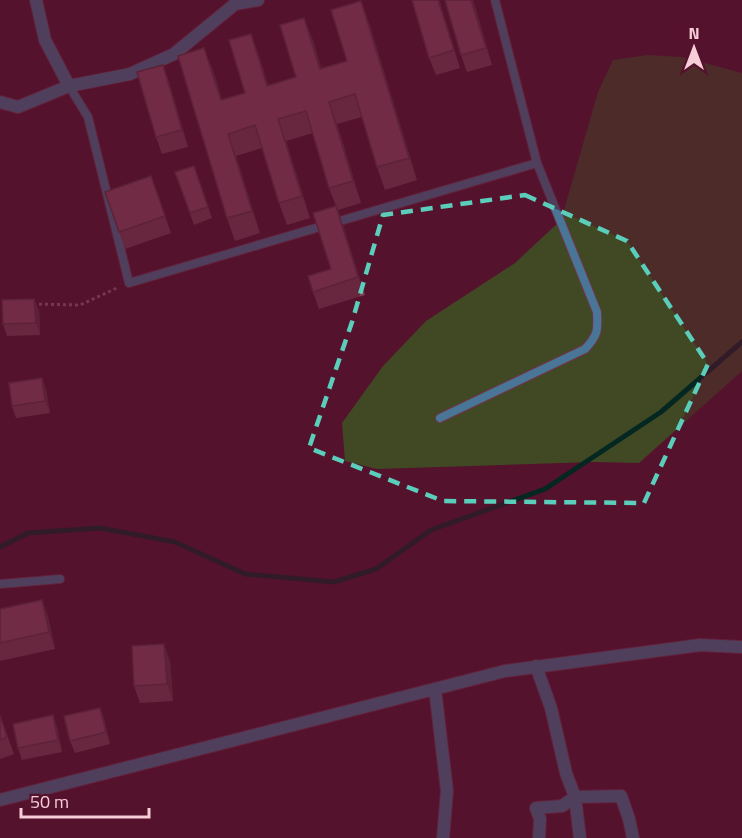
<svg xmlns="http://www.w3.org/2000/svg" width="742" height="838" font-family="'Titillium Web',sans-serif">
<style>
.green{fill:#404924}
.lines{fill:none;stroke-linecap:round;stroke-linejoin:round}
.stream{stroke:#052722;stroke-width:5}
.service-casing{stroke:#72344c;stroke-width:10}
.minor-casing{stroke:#72344c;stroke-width:14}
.path{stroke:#9d6579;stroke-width:3;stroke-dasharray:3 3;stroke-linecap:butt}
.service{stroke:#497696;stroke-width:8}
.minor{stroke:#497696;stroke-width:12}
.wall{fill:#7e4054}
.shaded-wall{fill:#663445}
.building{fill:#924b62;stroke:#663445;stroke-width:1.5}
.marked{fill:none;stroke:#5bcebb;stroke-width:4.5;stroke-dasharray:12 8;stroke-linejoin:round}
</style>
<rect width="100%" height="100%" fill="#55122d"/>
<path class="green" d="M647 55 682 57 742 73V371L639 463 593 462 377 469 345 461 342 423 383 366 426 321 515 263 561 220 598 92 613 60Z"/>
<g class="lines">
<path class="stream" d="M0 547 28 533 100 528 175 542 245 574 334 582 376 569 431 530 545 489 661 412 742 342"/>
<defs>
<g id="service">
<path d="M69 86 88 117 129 283 537 163 495 0"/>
<path d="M440 418 585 349C598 335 598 331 597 312L537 163"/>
<path d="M0 584 60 579"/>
</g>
<g id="minor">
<path d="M36 0 45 40 69 86"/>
<path d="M0 102 18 107 69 86 130 74 174 54 235 4 258 0"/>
<path d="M536 666 551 708 566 773 575 797 562 806 536 808 540 819 539 838"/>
<path d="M435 689 447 791 443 838"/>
<path d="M0 800 505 671 700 645 742 647"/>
<path d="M580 838 575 797 621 796 629 819 633 838"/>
</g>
</defs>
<use href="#service" class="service-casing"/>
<use href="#minor" class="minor-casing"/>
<path class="path" d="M33 304 80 305 119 287"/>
<use href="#service" class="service"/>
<use href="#minor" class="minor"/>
</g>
<g class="wall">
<path d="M412 0H439L460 68 436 75 429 58Z"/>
<path d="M445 0H473L492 65 467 72 461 55Z"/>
<path d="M369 23 417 180 385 190 377 167 362 117 337 124 361 203 338 210 365 295 319 309 313 292 331 269 336 206 329 188 313 133 286 141 310 218 287 225 279 203 262 148 236 156 260 233 235 241 227 218 213 70 222 100 245 93 259 56 268 85 296 77 313 40 321 69 347 61Z"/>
<path d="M169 82 188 147 162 154 156 137Z"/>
<path d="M194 166 212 218 194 225 175 172Z"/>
<path d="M151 176 171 233 125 249 105 192Z"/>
<path d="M39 310 40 335 7 336 3 324Z"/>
<path d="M42 378 46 390 50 413 16 418 12 406Z"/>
<path d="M42 600 48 617 55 649 0 661V609Z"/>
<path d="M170 661 173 701 140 703 134 686Z"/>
<path d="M100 708 104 719 110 744 75 753 70 741Z"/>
<path d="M0 716 14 754 0 759Z"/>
<path d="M57 727 62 752 22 760 18 748Z"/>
</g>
<g class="shaded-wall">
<path d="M438 0H439L460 68 454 50Z"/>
<path d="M471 0H473L492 65 486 48Z"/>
<path d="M361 1 369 23 417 180 409 158Z"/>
<path d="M304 18 313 40 328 91 320 69Z"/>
<path d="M251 34 259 56 275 108 267 86Z"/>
<path d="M204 48 213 70 229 123 221 100Z"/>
<path d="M163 65 169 82 188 147 182 130Z"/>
<path d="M329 102 337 124 361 203 353 181Z"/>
<path d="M278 119 286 141 310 218 302 196Z"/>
<path d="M228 134 236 156 260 233 252 211Z"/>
<path d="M336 206 342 223 365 295 358 277Z"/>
<path d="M34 299 39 310 40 335 36 323Z"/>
<path d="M42 378 46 390 50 413 45 401Z"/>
<path d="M42 600 48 617 55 649 49 632Z"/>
<path d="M164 644 170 661 173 701 167 684Z"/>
<path d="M100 708 104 719 110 744 106 732Z"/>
<path d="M53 715 57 727 62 752 58 740Z"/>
</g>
<g class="building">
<path d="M412 0H438L454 50 429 58Z"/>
<path d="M445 0H471L486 48 461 55Z"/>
<path d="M361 1 409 158 377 167 355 94 329 102 353 181 329 188 306 111 278 119 302 196 279 203 255 125 228 134 252 211 227 218 178 56 204 48 221 100 245 93 229 40 251 34 267 86 296 77 280 25 304 18 320 69 347 61 331 10Z"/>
<path d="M163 65 182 130 156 137 137 72Z"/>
<path d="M194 166 208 207 190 213 175 172Z"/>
<path d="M151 176 165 216 119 232 105 192Z"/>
<path d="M336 206 358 277 313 292 308 276 331 269 313 213Z"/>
<path d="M34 299 36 323 3 324 2 300Z"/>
<path d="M42 378 45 401 12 406 9 383Z"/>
<path d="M42 600 49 632 0 643V609Z"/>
<path d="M164 644 167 684 134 686 132 646Z"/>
<path d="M100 708 106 732 70 741 64 716Z"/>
<path d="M53 715 58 740 18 748 13 724Z"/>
<path d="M0 716 7 737 0 740Z"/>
</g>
<path d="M0 0H742V838H0ZM525 195 627 241 708 364 644 503 443 501 309 448 352 322 383 215Z" fill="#55122d" fill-opacity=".55" fill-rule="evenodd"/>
<path class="marked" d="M525 195 627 241 708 364 644 503 443 501 309 448 352 322 383 215Z"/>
<g transform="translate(694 48)" stroke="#55122d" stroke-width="4.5" paint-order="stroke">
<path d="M0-4.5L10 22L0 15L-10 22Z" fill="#f7cdd8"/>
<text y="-9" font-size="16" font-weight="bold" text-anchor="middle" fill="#f7cdd8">N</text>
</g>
<path d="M21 808v9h128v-9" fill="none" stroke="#f7cdd8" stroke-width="3"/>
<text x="30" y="808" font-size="18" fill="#f7cdd8" stroke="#55122d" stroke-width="4.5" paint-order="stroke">50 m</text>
</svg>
